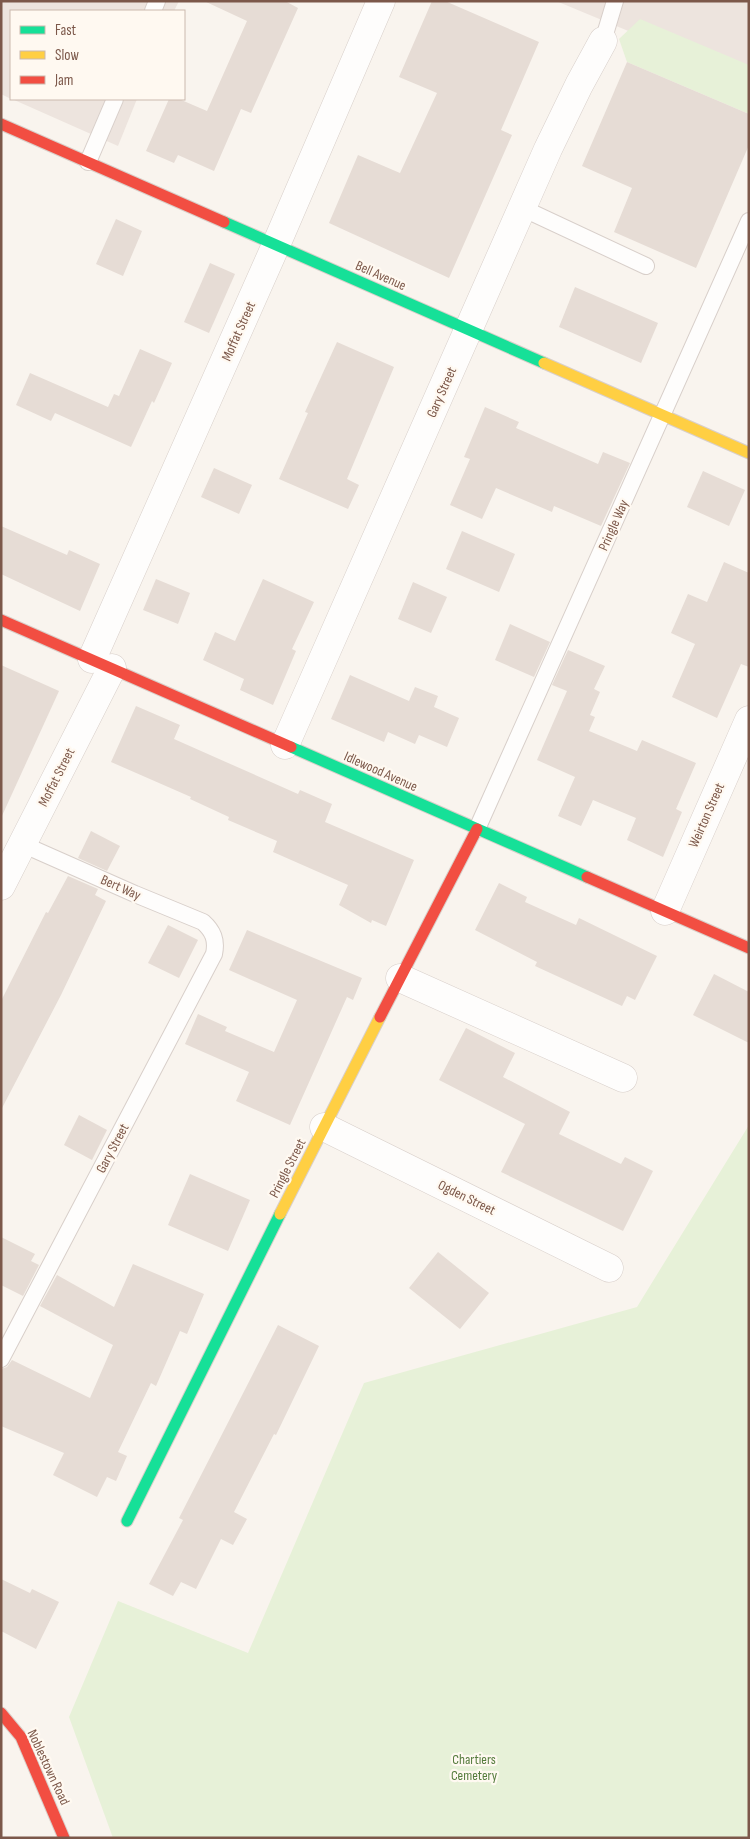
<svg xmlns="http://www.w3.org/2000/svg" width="750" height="1839" font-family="'Sofia Sans Condensed',sans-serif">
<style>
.industrial{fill:#ede4de}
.green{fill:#e7f1d8}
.building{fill:#e6dcd5}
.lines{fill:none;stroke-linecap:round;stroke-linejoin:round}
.lane-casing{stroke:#d8cfca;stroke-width:18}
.street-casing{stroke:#d8cfca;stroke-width:29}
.fast-casing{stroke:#d9cfc9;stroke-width:13}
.slow-casing{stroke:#d9cfc9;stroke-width:13}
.jam-casing{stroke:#d9cfc9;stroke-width:13}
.lane{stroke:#fefdfc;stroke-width:16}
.street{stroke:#fefdfc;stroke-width:28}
.fast{stroke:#16e098;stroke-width:11}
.slow{stroke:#ffcf43;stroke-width:11}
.jam{stroke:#f24e42;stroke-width:11}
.labels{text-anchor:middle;stroke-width:4.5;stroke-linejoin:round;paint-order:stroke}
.street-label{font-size:14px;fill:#7c584a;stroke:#fff9f1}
.park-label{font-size:14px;fill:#557c3d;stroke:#fff9f1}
</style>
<rect width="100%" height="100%" fill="#f9f4ee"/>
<g class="industrial">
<path d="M1 1H179L174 11H11V99L1 94Z"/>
<path d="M556 1H749V82V81Z"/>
<path d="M12 99H137L118 146Z"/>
</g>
<g class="green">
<path d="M640 19 749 65V114L627 62 619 39Z"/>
<path d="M749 1125V1838H113L69 1717 118 1601 248 1653 364 1383 637 1307Z"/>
</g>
<g class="building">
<path d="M204 1H285L298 8 251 113 241 109 214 171 178 155 174 163 146 151 169 99H179L207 111 247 21Z"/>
<path d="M432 1H445L539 42 501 130 512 135 449 278 329 223 358 155 400 173 437 93 399 77Z"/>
<path d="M627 62 749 114V145L696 268 614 232 632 188 582 166Z"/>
<path d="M116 219 142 231 123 276 96 264Z"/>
<path d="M210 263 235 274 209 333 184 322Z"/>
<path d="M575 287 658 323 641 363 559 327Z"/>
<path d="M337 342 394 367 347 479 359 485 348 509 279 479 308 413 305 412Z"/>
<path d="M140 349 172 363 154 403 152 401 131 447 55 413 51 421 16 405 30 373 108 407 114 394 119 396Z"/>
<path d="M485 407 519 422 516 428 598 464 603 452 630 463 601 526 554 506 552 512 496 488 482 519 450 505 470 459 464 457Z"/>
<path d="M214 468 252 485 239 514 201 497Z"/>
<path d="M703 471 745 490 729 526 687 507Z"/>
<path d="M1 526 67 555 69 550 100 564 80 611 1 574Z"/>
<path d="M462 531 515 554 499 592 446 569Z"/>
<path d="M724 562 749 573V667L741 664 717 718 672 697 695 644 671 633 688 594 707 602Z"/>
<path d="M156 579 190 593 178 624 143 610Z"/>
<path d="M263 579 314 602 292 649 296 651 273 705 240 690 244 679 203 660 215 632 235 641Z"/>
<path d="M413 582 447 597 431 633 398 619Z"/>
<path d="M510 624 550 642 534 677 495 660Z"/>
<path d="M568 650 605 666 594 689 600 692 590 715 595 717 589 731 637 751 642 740 696 763 676 809 682 812 663 857 627 840 636 818 593 800 581 826 558 816 575 777 537 760 567 691 552 685Z"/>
<path d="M1 665 59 691 1 818Z"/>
<path d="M350 675 409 701 415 687 438 696 434 707 459 718 447 747 419 735 415 744 388 732 384 742 331 719Z"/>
<path d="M136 706 180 725 174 739 298 794 300 790 332 804 325 822 414 860 386 926 372 920 371 923 339 905 348 885 273 852 277 841 228 820 229 817 190 799 191 797 111 762Z"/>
<path d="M91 831 120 846 107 871 78 858Z"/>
<path d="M68 876 98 889 95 895 106 901 61 995 1 1110V1001L46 912 48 913Z"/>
<path d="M499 883 527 897 525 902 576 925 579 918 657 956 635 1000 627 996 622 1006 535 966 537 962 475 930Z"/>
<path d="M168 925 198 940 179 978 148 963Z"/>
<path d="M247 930 362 978 353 1000 347 997 290 1125 236 1101 249 1072 185 1044 198 1014 227 1027 225 1031 274 1052 297 1000 229 970Z"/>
<path d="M714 974 749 992V1043L693 1015Z"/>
<path d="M466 1028 515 1053 503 1077 570 1112 559 1134 621 1164 625 1157 653 1171 623 1231 501 1172 525 1124 439 1080Z"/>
<path d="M79 1115 107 1130 92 1160 64 1145Z"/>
<path d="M190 1174 250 1200 228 1251 168 1225Z"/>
<path d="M1 1237 35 1254 31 1261 39 1265 23 1296 1 1285Z"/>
<path d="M438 1252 489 1293 460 1329 409 1288Z"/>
<path d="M133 1264 204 1294 187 1334 180 1331 156 1386 151 1383 118 1452 127 1456 116 1481 107 1477 97 1497 53 1475 64 1453 1 1426V1369L7 1367 12 1360 90 1398 113 1345 40 1306 57 1275 114 1307Z"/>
<path d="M278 1325 319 1346 276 1435 274 1434 234 1512 247 1519 233 1545 221 1539 196 1589 181 1582 173 1596 149 1584 183 1520 179 1518Z"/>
<path d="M1 1579 30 1593 32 1589 59 1602 36 1649 1 1631Z"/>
</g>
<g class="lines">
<defs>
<g id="lane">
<path d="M153 11 157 1"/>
<path d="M603 41 615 1"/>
<path d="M88 162 115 99"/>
<path d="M522 208 646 266"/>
<path d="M477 829 749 221"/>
<path d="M1 1359 214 954C217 940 213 931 203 922L135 894 22 844"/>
</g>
<g id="street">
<path d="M92 659 276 245 381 1"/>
<path d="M285 745 548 149 579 85 603 41"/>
<path d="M1 886 112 668"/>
<path d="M665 911 749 720"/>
<path d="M400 978 623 1078"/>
<path d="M324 1127 609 1268"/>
</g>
<g id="fast">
<path d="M224 222 544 363"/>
<path d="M291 747 587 877"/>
<path d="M127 1521 280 1214"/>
</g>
<g id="slow">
<path d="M544 363 749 453"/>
<path d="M280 1214 380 1017"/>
</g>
<g id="jam">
<path d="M1 124 224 222"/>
<path d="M1 620 291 747"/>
<path d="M587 877 749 948"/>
<path d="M380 1017 477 829"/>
<path d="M1 1713 21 1737 64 1838"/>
</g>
</defs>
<use href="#lane" class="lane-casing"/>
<use href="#street" class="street-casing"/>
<use href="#fast" class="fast-casing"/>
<use href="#slow" class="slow-casing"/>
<use href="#jam" class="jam-casing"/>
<use href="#lane" class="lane"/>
<use href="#street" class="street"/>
<use href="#fast" class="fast"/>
<use href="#slow" class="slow"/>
<use href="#jam" class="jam"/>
</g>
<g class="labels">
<g class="street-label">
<text transform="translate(381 275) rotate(24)" y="5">Bell Avenue</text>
<text transform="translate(238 331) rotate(-66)" y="5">Moffat Street</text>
<text transform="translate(441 392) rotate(-66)" y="5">Gary Street</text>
<text transform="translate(613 525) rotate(-66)" y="5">Pringle Way</text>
<text transform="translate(381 771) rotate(24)" y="5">Idlewood Avenue</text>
<text transform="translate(56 777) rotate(-63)" y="5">Moffat Street</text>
<text transform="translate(706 815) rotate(-66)" y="5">Weirton Street</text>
<text transform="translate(121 887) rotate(24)" y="5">Bert Way</text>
<text transform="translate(112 1148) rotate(-62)" y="5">Gary Street</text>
<text transform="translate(287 1168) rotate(-63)" y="5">Pringle Street</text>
<text transform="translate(467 1197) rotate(26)" y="5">Ogden Street</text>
<text transform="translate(49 1767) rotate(65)" y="5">Noblestown Road</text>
</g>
<g class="park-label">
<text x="474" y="1764">Chartiers<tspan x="474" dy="16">Cemetery</tspan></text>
</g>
</g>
<rect width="750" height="1839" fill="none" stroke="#7c584a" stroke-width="5"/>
<rect x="10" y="10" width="175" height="90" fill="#fff9f1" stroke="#cbb9ae"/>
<rect x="20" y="26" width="25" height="8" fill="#16e098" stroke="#cbb9ae"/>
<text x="55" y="35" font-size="15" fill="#7c584a">Fast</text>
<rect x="20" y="51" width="25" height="8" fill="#ffcf43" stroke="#cbb9ae"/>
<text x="55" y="60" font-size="15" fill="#7c584a">Slow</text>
<rect x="20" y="76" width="25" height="8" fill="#f24e42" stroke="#cbb9ae"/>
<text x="55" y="85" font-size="15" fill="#7c584a">Jam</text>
</svg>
